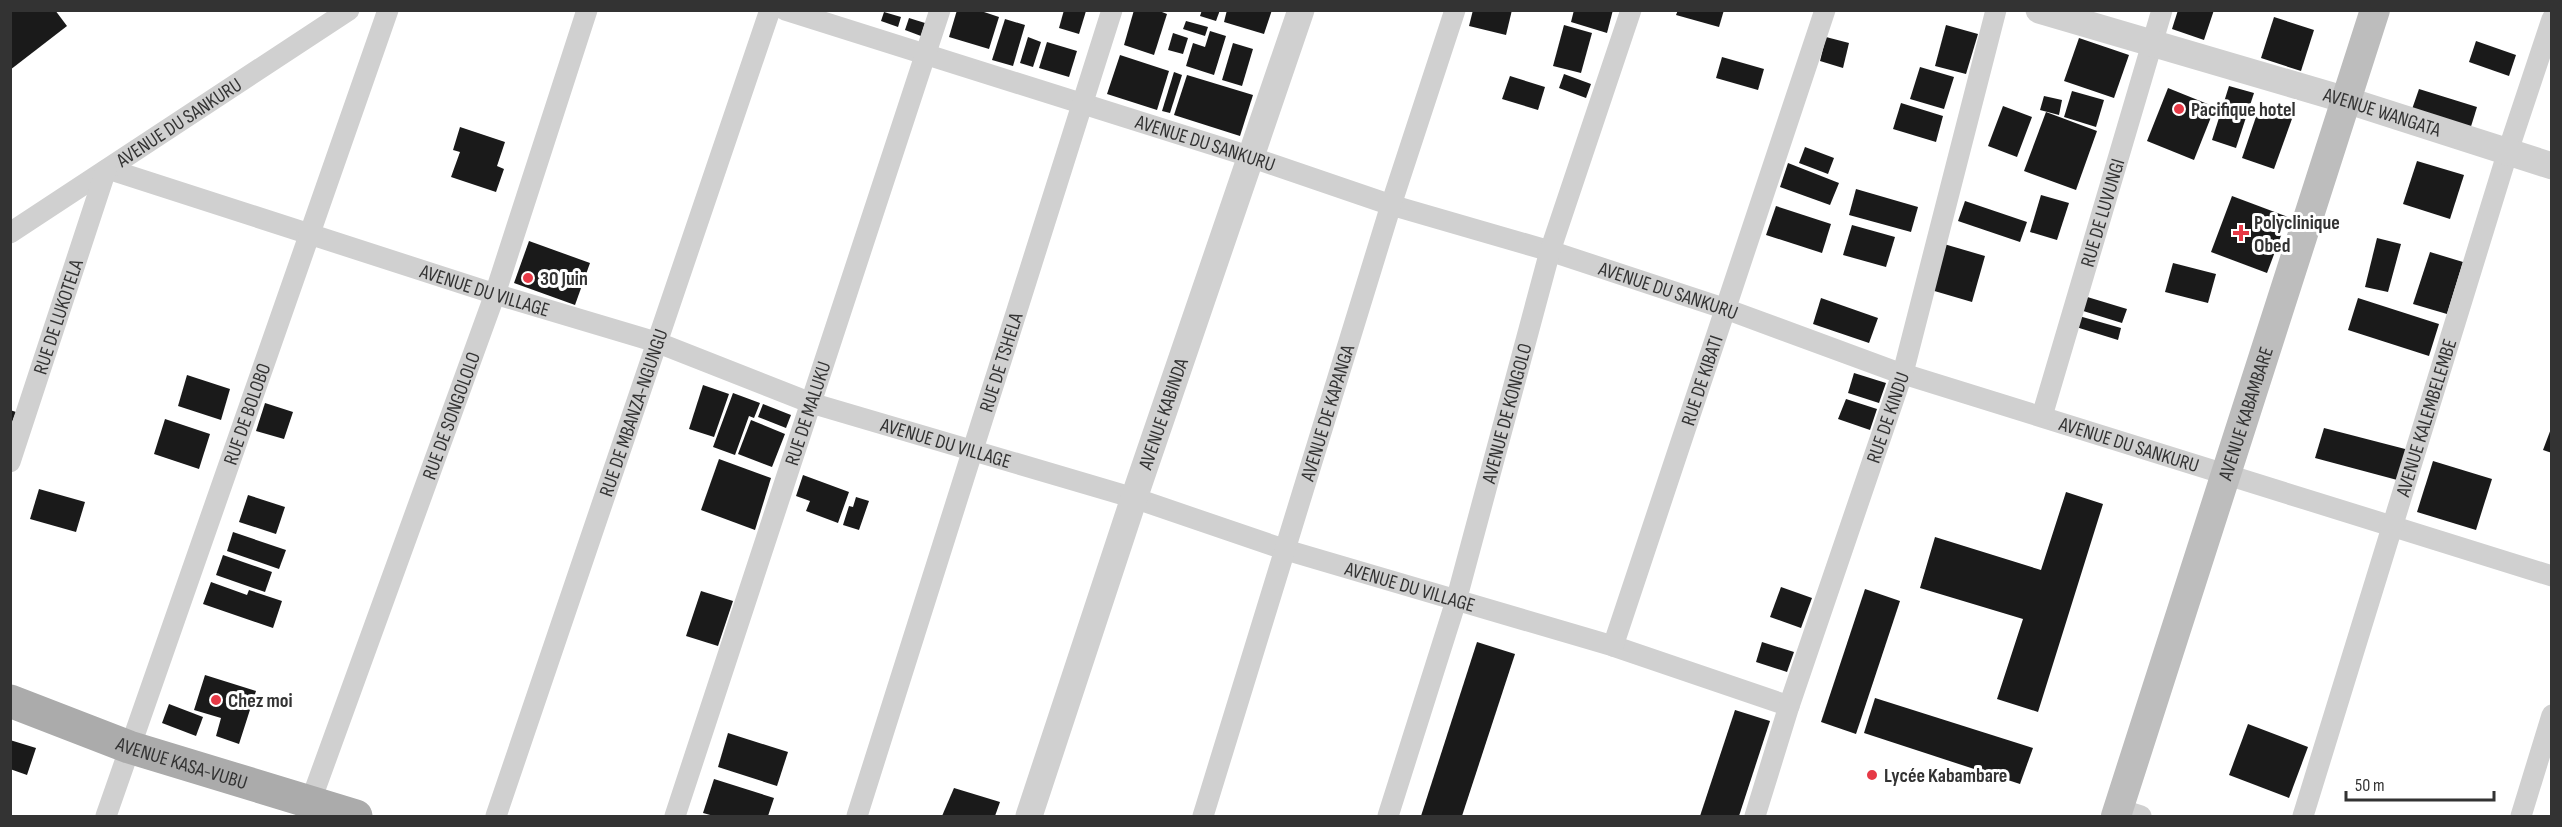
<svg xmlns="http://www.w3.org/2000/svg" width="2562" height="827" font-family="'Sofia Sans Condensed',sans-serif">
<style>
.building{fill:#1a1a1a}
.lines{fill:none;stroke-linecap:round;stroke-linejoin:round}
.minor{stroke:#d0d0d0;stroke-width:21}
.tertiary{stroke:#d0d0d0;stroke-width:27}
.secondary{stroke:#bdbdbd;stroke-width:30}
.primary{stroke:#ababab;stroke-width:33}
.poi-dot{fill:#e63946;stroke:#fff;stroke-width:2}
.labels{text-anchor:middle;stroke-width:6;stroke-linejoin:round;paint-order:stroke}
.poi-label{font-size:20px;font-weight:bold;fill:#333;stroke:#fff;text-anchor:start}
.street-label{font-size:20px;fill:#333;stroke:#fff}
</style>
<rect width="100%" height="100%" fill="#fff"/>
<g class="building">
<path d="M10 10H55L67 26 10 70Z"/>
<path d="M957 10H978L999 17 989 49 949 37Z"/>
<path d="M1064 10 1086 11 1079 34 1059 28Z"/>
<path d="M1134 10H1157L1167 14 1154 55 1124 45Z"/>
<path d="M1202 10H1220L1216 21 1200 16Z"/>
<path d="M1227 10H1272L1264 34 1224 22Z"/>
<path d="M1473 10H1512L1506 35 1469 26Z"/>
<path d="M1574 10H1613L1607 33 1571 22Z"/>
<path d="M1678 10H1724L1719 27 1676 15Z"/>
<path d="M2178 10H2214L2204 40 2172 29Z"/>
<path d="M884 12 901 17 898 27 881 21Z"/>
<path d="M2274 17 2314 30 2301 71 2261 58Z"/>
<path d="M909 18 925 23 921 36 905 30Z"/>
<path d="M1005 19 1025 25 1013 66 992 60Z"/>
<path d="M1186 21 1208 27 1205 36 1183 29Z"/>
<path d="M1564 25 1592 33 1581 73 1553 66Z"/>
<path d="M1946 25 1978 34 1966 74 1935 66Z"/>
<path d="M1210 31 1226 36 1214 75 1186 66 1193 43 1205 47Z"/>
<path d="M1173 33 1188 38 1183 54 1168 50Z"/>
<path d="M1028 37 1041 42 1033 67 1020 63Z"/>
<path d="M1826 37 1849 43 1843 68 1820 61Z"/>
<path d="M2079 38 2129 55 2114 98 2064 81Z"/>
<path d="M2476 41 2516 55 2509 76 2469 62Z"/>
<path d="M1047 42 1077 51 1069 77 1039 68Z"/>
<path d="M1233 43 1253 49 1242 86 1222 80Z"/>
<path d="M1120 55 1169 71 1157 110 1107 94Z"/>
<path d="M1722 57 1764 69 1758 90 1716 78Z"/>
<path d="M1920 67 1954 77 1944 109 1910 99Z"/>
<path d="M1174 72 1182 75 1170 113 1162 111Z"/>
<path d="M1564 74 1591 84 1586 98 1559 88Z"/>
<path d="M1187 75 1253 95 1240 136 1174 115Z"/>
<path d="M1510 76 1545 87 1538 110 1502 99Z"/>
<path d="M2229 86 2254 93 2236 148 2212 140Z"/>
<path d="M2168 88 2215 107 2194 160 2147 141Z"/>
<path d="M2419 89 2477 107 2469 133 2410 115Z"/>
<path d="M2072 91 2104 100 2096 127 2064 117Z"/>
<path d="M2044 96 2062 100 2059 115 2040 110Z"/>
<path d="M1901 103 1943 116 1936 142 1893 129Z"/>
<path d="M2260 105 2293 116 2274 169 2242 158Z"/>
<path d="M2003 106 2032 117 2017 157 1988 146Z"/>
<path d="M2046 112 2097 131 2076 190 2024 171Z"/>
<path d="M460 127 505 142 497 166 504 169 496 192 451 177 460 152 453 150Z"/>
<path d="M1805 147 1834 158 1828 174 1799 163Z"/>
<path d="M2417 161 2464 175 2450 219 2403 204Z"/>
<path d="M1788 163 1839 183 1830 205 1780 187Z"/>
<path d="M1856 189 1918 207 1911 232 1849 215Z"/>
<path d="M2041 195 2069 203 2057 240 2030 232Z"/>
<path d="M2232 196 2288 217 2267 273 2211 252Z"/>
<path d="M1965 201 2027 222 2020 242 1958 221Z"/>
<path d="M1776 206 1831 224 1822 253 1766 235Z"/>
<path d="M1852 225 1895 237 1886 267 1843 255Z"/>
<path d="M2377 238 2401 244 2388 292 2365 287Z"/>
<path d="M529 241 590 263 575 305 514 283Z"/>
<path d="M1944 244 1985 256 1972 302 1931 290Z"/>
<path d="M2430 252 2463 262 2447 314 2413 304Z"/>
<path d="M2173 263 2216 274 2208 303 2165 292Z"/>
<path d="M2084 296 2127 309 2122 323 2080 310Z"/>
<path d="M1821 298 1878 318 1869 343 1813 324Z"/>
<path d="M2358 298 2439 324 2429 356 2348 330Z"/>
<path d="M2079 316 2121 328 2118 340 2076 327Z"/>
<path d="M1854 373 1886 383 1879 403 1848 393Z"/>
<path d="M187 375 230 389 221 420 178 406Z"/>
<path d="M703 385 729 394 714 437 689 429Z"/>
<path d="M733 393 760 403 754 418 749 416 735 455 713 447Z"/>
<path d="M1846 399 1877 409 1870 430 1838 419Z"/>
<path d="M265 403 293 412 284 439 256 431Z"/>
<path d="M763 404 791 415 786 428 758 417Z"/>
<path d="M10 410 16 412 11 425H10Z"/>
<path d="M165 419 210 434 199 469 154 454Z"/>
<path d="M751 420 785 434 772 467 738 454Z"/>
<path d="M2552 426V453L2543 450Z"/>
<path d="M2324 428 2409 450 2401 481 2315 458Z"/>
<path d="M719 459 771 478 755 530 701 510Z"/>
<path d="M2433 461 2492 479 2476 530 2417 512Z"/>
<path d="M803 475 849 492 838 523 806 511 810 501 796 496Z"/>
<path d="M39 489 85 502 76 532 30 519Z"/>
<path d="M2066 492 2103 504 2038 712 1997 699 2023 619 1920 588 1935 537 2041 570Z"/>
<path d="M248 495 285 507 276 534 239 522Z"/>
<path d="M856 497 869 501 859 530 843 525 849 506 853 507Z"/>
<path d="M233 532 286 550 279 569 227 551Z"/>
<path d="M223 555 272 572 265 592 216 575Z"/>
<path d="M211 582 247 595 249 590 282 601 273 628 203 604Z"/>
<path d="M1781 587 1812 598 1801 628 1770 617Z"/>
<path d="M1865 589 1900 601 1856 734 1821 722Z"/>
<path d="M701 591 733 601 718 646 686 636Z"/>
<path d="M1477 642 1515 654 1462 816H1421Z"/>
<path d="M1762 642 1794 652 1787 672 1756 662Z"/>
<path d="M205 675 256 691 239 744 216 736 221 718 194 710Z"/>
<path d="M1875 698 2033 748 2020 784 1864 733Z"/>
<path d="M169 704 203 717 196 736 162 723Z"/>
<path d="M1735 710 1770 721 1739 816H1700Z"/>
<path d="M2248 724 2308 747 2289 798 2229 775Z"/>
<path d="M728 733 788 752 777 786 718 767Z"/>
<path d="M10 740 36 748 27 775 10 769Z"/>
<path d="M714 779 774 798 768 816H714L703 813Z"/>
<path d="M954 788 1000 802 995 816H942Z"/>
</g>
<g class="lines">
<g class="minor">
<path id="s1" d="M785 10 1239 153 1391 205 1550 251 1723 308 1894 371 2552 576"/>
<path id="s2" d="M108 169 495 294 656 342 811 403 1134 498 1286 550 1613 646 1789 706"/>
<path id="s3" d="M10 233 349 10"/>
<path id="s4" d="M2042 416 2162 10"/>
<path id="s5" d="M10 462 106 170"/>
<path id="s6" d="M1613 646 1825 10"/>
<path d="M2119 809 2141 816"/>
<path id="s7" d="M306 814 495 294 587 10"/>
<path id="s8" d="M106 816 388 10"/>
<path id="s9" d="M496 816 770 10"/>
<path id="s10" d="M675 816 940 10"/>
<path id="s11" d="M857 816 1112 10"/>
<path id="s12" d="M1203 816 1391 205 1455 10"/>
<path id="s13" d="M1388 816 1456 601 1550 251 1631 10"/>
<path id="s14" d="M1755 816 1789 706 1904 369 1996 10"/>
<path id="s15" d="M2303 816 2508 151 2552 19"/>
<path d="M2521 816 2552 715"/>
</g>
<g class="tertiary">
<path id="s16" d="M2039 10 2346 100 2552 166"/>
<path id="s17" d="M1029 816 1134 498 1301 10"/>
</g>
<path class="secondary" id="s18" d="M2116 816 2375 10"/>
<path class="primary" id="s19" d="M10 701 129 747 356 816"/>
</g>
<g class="poi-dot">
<circle cx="2179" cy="109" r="6"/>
<path d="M2238 224h6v6h6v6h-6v6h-6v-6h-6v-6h6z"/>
<circle cx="528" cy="278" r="6"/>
<circle cx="216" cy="700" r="6"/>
<circle cx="1872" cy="775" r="6"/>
</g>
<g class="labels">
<g class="poi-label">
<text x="2191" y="116">Pacifique hotel</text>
<text x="2254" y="229">Polyclinique<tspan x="2254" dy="23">Obed</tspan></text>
<text x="540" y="285">30 Juin</text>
<text x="228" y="707">Chez moi</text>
<text x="1884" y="782">Lycée Kabambare</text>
</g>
<g class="street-label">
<text dy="7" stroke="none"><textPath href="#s16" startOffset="358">AVENUE WANGATA</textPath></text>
<text dy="7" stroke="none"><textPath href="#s3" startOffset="202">AVENUE DU SANKURU</textPath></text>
<text dy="7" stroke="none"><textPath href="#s1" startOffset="441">AVENUE DU SANKURU</textPath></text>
<text dy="7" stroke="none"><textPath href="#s4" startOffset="212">RUE DE LUVUNGI</textPath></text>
<text dy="7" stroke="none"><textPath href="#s2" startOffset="396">AVENUE DU VILLAGE</textPath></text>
<text dy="7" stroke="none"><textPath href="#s1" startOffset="927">AVENUE DU SANKURU</textPath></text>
<text dy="7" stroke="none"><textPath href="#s5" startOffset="153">RUE DE LUKOTELA</textPath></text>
<text dy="7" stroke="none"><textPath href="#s11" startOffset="476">RUE DE TSHELA</textPath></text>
<text dy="7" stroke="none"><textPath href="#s6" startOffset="280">RUE DE KIBATI</textPath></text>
<text dy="7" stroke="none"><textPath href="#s8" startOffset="426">RUE DE BOLOBO</textPath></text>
<text dy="7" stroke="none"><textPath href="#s9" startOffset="426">RUE DE MBANZA-NGUNGU</textPath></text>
<text dy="7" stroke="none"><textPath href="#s17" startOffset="424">AVENUE KABINDA</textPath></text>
<text dy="7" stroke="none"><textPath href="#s12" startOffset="422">AVENUE DE KAPANGA</textPath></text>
<text dy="7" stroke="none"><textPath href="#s13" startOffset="420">AVENUE DE KONGOLO</textPath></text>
<text dy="7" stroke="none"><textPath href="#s18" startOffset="423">AVENUE KABAMBARE</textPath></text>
<text dy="7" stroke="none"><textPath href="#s10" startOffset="424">RUE DE MALUKU</textPath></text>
<text dy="7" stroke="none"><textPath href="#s7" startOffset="424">RUE DE SONGOLOLO</textPath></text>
<text dy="7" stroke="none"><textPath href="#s14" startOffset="420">RUE DE KINDU</textPath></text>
<text dy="7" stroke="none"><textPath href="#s15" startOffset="417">AVENUE KALEMBELEMBE</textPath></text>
<text dy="7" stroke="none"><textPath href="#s2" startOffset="882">AVENUE DU VILLAGE</textPath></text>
<text dy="7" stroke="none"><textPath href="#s1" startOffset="1413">AVENUE DU SANKURU</textPath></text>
<text dy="7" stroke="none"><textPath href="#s2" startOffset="1368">AVENUE DU VILLAGE</textPath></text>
<text dy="7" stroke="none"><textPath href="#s19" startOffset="183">AVENUE KASA-VUBU</textPath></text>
</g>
</g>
<rect width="2562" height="827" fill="none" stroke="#333333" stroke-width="24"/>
<path d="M2346 791v9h148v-9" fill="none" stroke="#333333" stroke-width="3"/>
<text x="2355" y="791" font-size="18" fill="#333333" stroke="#ffffff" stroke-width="4.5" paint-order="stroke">50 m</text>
</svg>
